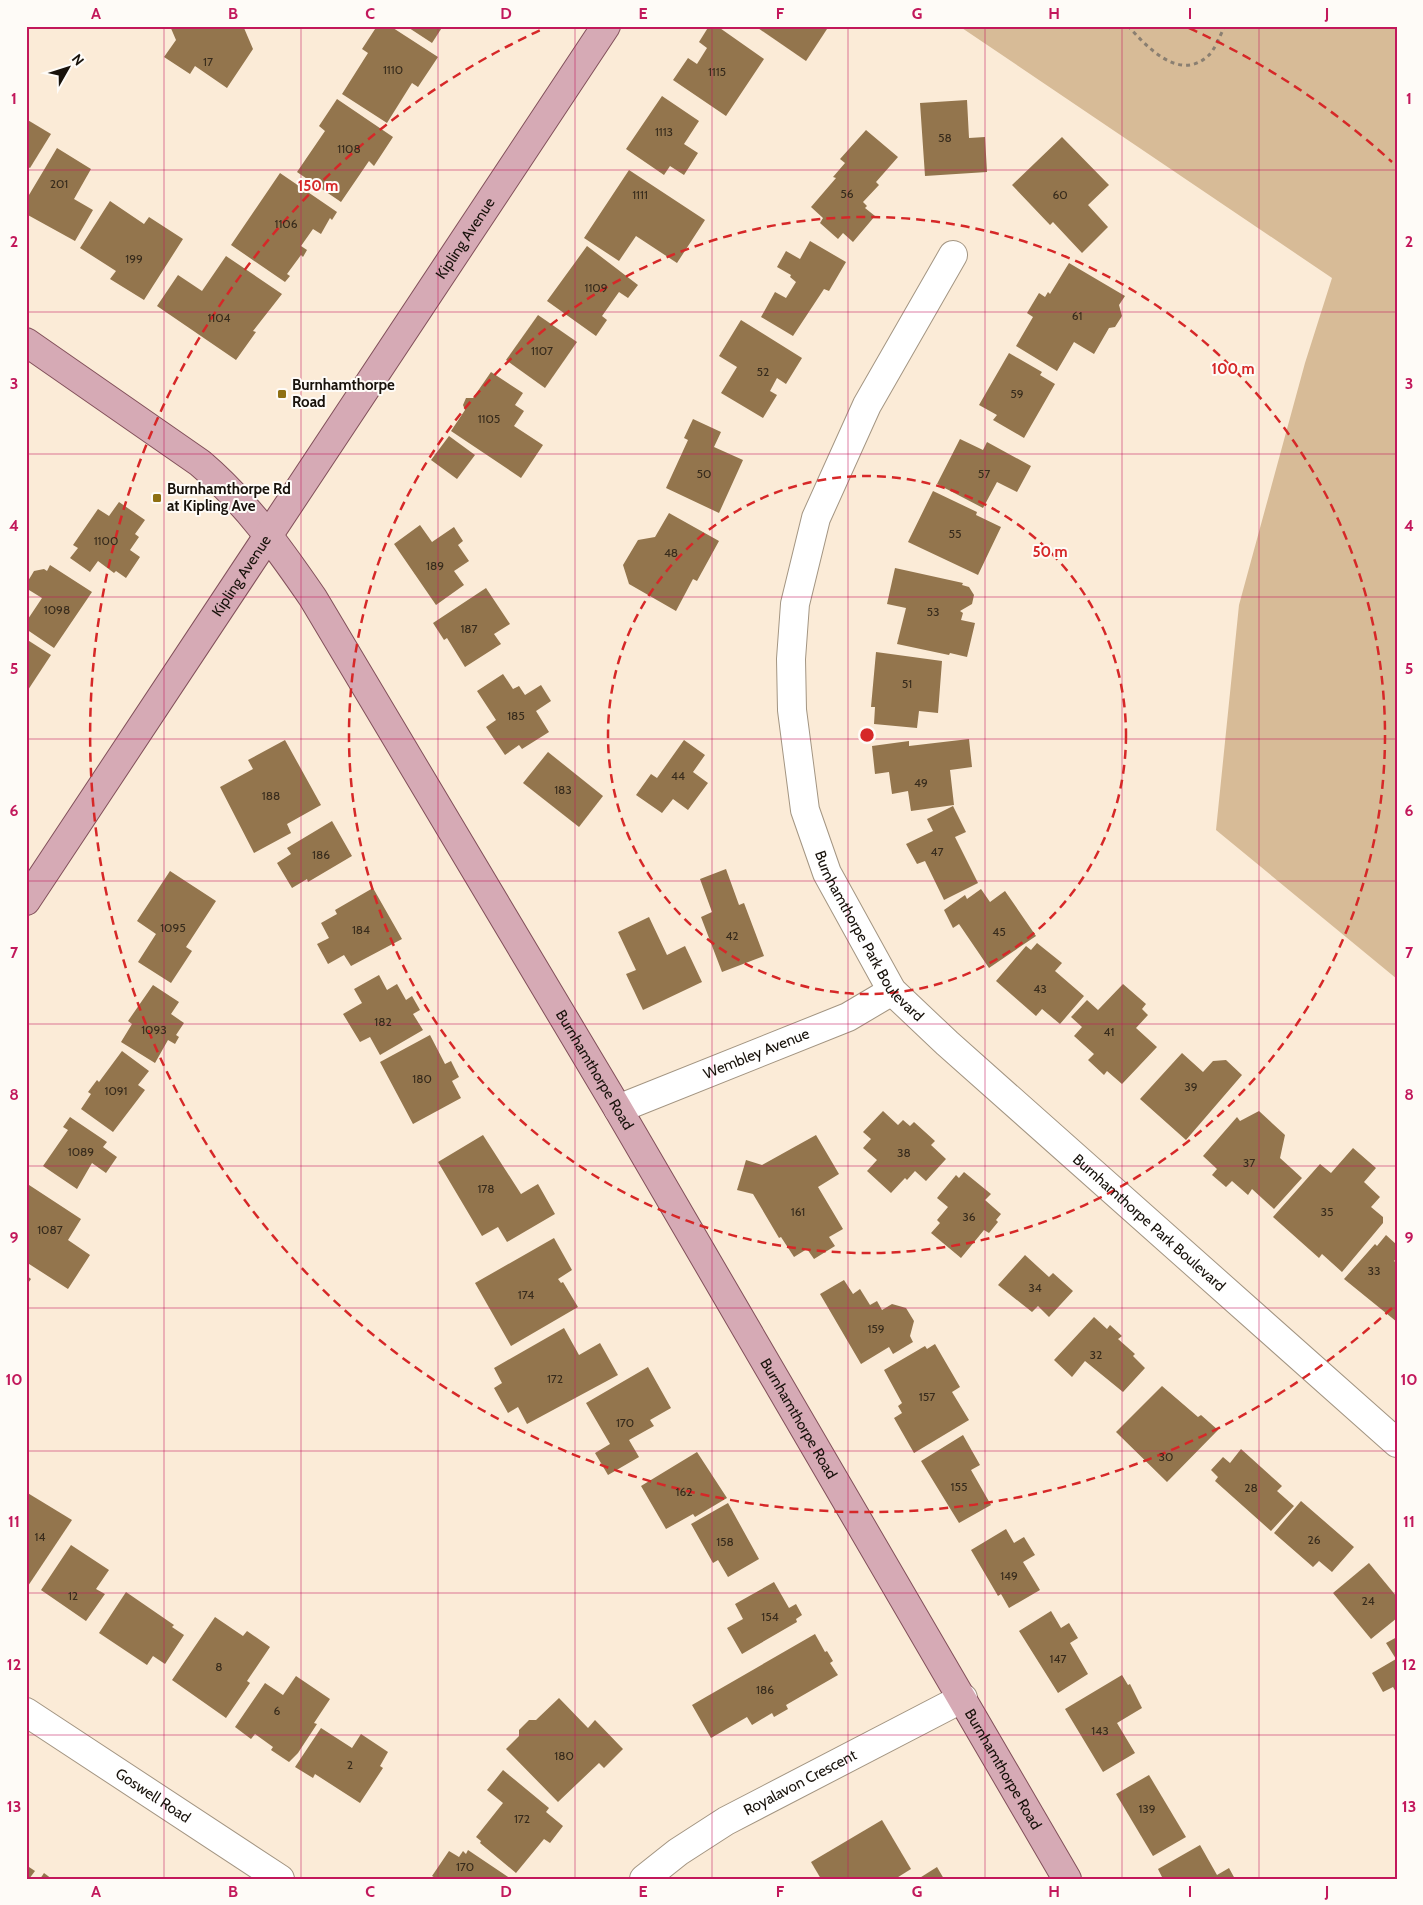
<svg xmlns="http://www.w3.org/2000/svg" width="1423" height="1905" font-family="Cabin,sans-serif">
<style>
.green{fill:#d7bb97}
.building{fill:#93754d}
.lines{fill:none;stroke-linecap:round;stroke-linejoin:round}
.minor-casing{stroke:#a39582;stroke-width:30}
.major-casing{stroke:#82505a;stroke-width:30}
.path{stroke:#8a7f71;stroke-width:3;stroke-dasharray:4 4;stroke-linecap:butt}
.minor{stroke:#fff;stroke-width:28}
.major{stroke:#d6aab5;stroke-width:28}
.grid{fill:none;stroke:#c2185b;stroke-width:1;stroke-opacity:0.55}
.ring{fill:none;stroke:#d62828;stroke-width:2.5;stroke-dasharray:9 6}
.poi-dot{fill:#8e6f12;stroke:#fefbf7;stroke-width:2}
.labels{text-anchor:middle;stroke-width:4;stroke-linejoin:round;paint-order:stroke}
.number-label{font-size:12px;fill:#372b1c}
.street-label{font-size:15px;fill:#18120b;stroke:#fefbf7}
.poi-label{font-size:15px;font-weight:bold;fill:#18120b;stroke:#fefbf7;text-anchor:start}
.centre{fill:#d62828;stroke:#fefbf7;stroke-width:2.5}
.ring-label{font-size:15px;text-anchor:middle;font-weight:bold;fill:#d62828;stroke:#fefbf7;stroke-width:4;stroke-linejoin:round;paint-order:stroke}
.neatline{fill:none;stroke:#c2185b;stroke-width:2}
.grid-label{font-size:16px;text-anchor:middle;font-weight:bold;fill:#c2185b}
</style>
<rect width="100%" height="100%" fill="#fbebd7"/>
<path class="green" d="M959 26H1397V979L1216 830 1239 605 1305 363 1332 278Z"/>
<g class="building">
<path d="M170 26H248L244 28 253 49 227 88 195 66 190 74 164 57 176 40Z"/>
<path d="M377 26H390L438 57 418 87 412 83 387 123 342 94 368 53 362 49Z"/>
<path d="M406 26H443L432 43Z"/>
<path d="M709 26H717L764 59 726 116 673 80 688 58 697 64 707 48 699 42Z"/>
<path d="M755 26H829L806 61Z"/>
<path d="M662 96 699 121 684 144 698 153 684 175 670 166 664 175 626 149Z"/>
<path d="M337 99 393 137 374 166 369 161 341 202 297 172 325 131 319 126Z"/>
<path d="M967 100 969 138 985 137 987 172 925 176 920 103Z"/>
<path d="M26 119 51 134 30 168 26 166Z"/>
<path d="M866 130 898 157 876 182 879 185 863 202 867 206 865 208 875 216 853 242 843 233 838 239 820 223 823 218 811 207 836 178 833 177 845 163 840 159Z"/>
<path d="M1062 137 1109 185 1088 205 1108 227 1082 253 1053 222 1050 225 1012 185Z"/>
<path d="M57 148 91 169 74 199 93 210 75 241 26 214V200Z"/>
<path d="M629 170 705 220 677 263 636 236 619 261 584 238Z"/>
<path d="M280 173 337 212 332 220 330 218 321 234 313 229 301 246 307 250 303 257 301 255 287 274 290 276 285 282 231 245Z"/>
<path d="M110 201 144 224 149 217 183 239 144 300 110 279 116 271 80 248Z"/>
<path d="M810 241 846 262 829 291 824 289 793 336 761 317 775 292 786 298 796 282 790 277 791 275 777 267 786 251 800 259Z"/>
<path d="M587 246 638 285 628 298 619 292 602 316 607 320 596 336 547 301Z"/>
<path d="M226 256 282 294 253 331 256 332 236 360 157 306 178 275 202 291Z"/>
<path d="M1069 263 1125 296 1119 305 1122 316 1115 327 1109 328 1094 354 1074 342 1057 371 1016 346 1033 317 1027 313 1039 293 1045 297 1048 292 1050 294Z"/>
<path d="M538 315 577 342 545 388 506 360Z"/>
<path d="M741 320 802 358 786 384 777 378 770 391 777 395 763 418 721 393 737 367 719 356Z"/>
<path d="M1009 353 1042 372 1040 375 1055 384 1024 438 993 420 997 415 979 405Z"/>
<path d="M491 372 523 393 515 405 524 411 514 426 543 445 521 478 451 431 465 410 463 405 466 398H473Z"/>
<path d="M693 419 721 432 714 447 743 460 719 513 666 488 688 440 684 438Z"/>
<path d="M449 436 475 455 457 479 431 460Z"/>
<path d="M960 439 983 450 987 442 1031 466 1017 492 997 482 983 508 937 484Z"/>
<path d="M933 491 977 512 976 515 1001 527 978 575 908 542Z"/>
<path d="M119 502 145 520 135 534 139 537 130 550 140 557 126 578 116 571 114 573 98 561 90 572 70 558 78 548 73 545 98 509 109 516Z"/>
<path d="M669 513 719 541 697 581 693 579 676 611 629 584 623 565 638 540 655 537Z"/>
<path d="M420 525 432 542 454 527 463 541 458 545 469 561 454 571 464 585 436 605 394 544Z"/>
<path d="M50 565 92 592 54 648 26 629V622L42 598 29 590 28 581 34 571 44 569 47 571Z"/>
<path d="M895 568 963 583 962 585 969 587 974 595 972 604 960 611 963 613 961 620 975 623 967 657 950 653 949 655 897 644 906 608 887 604Z"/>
<path d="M486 588 510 624 494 634 501 644 465 667 447 638 444 640 433 623Z"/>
<path d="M26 639 51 655 26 693Z"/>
<path d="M876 652 942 661 938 713 919 711 917 728 874 724 875 707H871Z"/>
<path d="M503 674 513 689 519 686 525 695 541 685 551 701 536 711 549 732 522 749 519 745 505 755 486 727 496 720 477 691Z"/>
<path d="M969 739 972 767 950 770 954 805 911 811 908 791 892 794 889 772 875 774 872 746 909 741V746Z"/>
<path d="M285 740 321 805 287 824 291 833 254 853 220 787 253 769 248 760Z"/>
<path d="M684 740 705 755 693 772 708 783 688 810 673 799 662 813 636 795 651 774 657 778Z"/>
<path d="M548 752 603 796 579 827 523 783Z"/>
<path d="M953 806 966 832 955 837 978 883 944 900 925 861 917 864 906 844 933 831 927 819Z"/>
<path d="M332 821 352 856 308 882 307 879 292 888 277 863 291 854 287 848Z"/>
<path d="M726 869 739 905 744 903 764 956 722 972 701 917 712 912 700 879Z"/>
<path d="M170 871 216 901 186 947 192 951 171 983 138 962 156 934 137 921Z"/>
<path d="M373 888 402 939 351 966 344 955 328 964 317 944 329 938 321 923 337 914 335 910Z"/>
<path d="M981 889 990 902 1005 891 1036 936 989 968 959 924 953 928 944 910 965 895 967 899Z"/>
<path d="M649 917 667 955 685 946 702 982 643 1010 626 974 636 970 618 932Z"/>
<path d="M1037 943 1062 963 1055 971 1084 996 1060 1024 1042 1009 1036 1016 996 981 1026 946 1031 950Z"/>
<path d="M379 975 387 990 397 984 406 1000 412 996 420 1010 413 1014 423 1030 380 1055 370 1037 360 1042 343 1014 362 1003 354 989Z"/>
<path d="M1123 984 1146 1004 1142 1009 1148 1015 1136 1028 1157 1047 1122 1084 1107 1071 1104 1075 1088 1060 1094 1054 1074 1036 1082 1027 1071 1017 1087 1000 1098 1010Z"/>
<path d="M153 985 179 1002 171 1014 184 1023 176 1035 179 1037 175 1044 168 1040 155 1063 121 1042 132 1024 128 1021Z"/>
<path d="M430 1035 445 1064 451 1061 459 1077 452 1081 461 1098 413 1124 380 1062Z"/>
<path d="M122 1051 149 1071 138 1085 145 1090 113 1132 81 1109 91 1094 88 1092 97 1080 99 1082Z"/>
<path d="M1182 1053 1203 1072 1213 1061 1226 1060 1242 1075 1186 1140 1140 1099Z"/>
<path d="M883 1111 898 1125 903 1120 910 1126 914 1122 935 1141 931 1145 946 1159 926 1181 915 1171 907 1180 905 1178 891 1193 867 1171 877 1160 863 1148 871 1139 863 1132Z"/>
<path d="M1259 1111 1285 1135 1280 1158 1302 1178 1274 1209 1252 1189 1248 1195 1232 1181 1226 1187 1212 1175 1217 1169 1203 1156 1237 1117 1240 1121Z"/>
<path d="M70 1117 107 1142 103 1147 117 1157 106 1173 92 1163 77 1189 43 1166 68 1130 63 1127Z"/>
<path d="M483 1135 521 1194 538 1184 555 1214 507 1242 498 1227 482 1236 438 1162Z"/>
<path d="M816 1135 839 1174 818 1187 843 1229 829 1237 835 1246 814 1259 807 1249 794 1257 781 1237 779 1238 753 1194 737 1190 746 1160 762 1165Z"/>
<path d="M1353 1148 1376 1168 1364 1182 1380 1197 1371 1207 1383 1217V1223L1342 1272 1322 1254 1319 1258 1273 1217 1320 1164 1331 1173Z"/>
<path d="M964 1172 991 1194 985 1200 1001 1214 996 1220 998 1222 989 1233 984 1230 961 1258 931 1233 940 1223 937 1220 948 1207 937 1198 956 1175 959 1178Z"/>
<path d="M26 1183 81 1219 68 1240 90 1255 68 1289 26 1262Z"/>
<path d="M1386 1235 1397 1245V1258L1394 1261 1397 1263V1322L1344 1279 1375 1244 1377 1246Z"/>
<path d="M554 1238 572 1270 558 1279 561 1283 563 1282 578 1307 511 1346 475 1283Z"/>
<path d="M1025 1255 1049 1277 1053 1273 1073 1291 1049 1317 1038 1306 1032 1312 998 1285Z"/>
<path d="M26 1275 31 1279 26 1286Z"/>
<path d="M844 1280 853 1294 860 1289 870 1305 877 1301 882 1310 892 1304 906 1308 914 1321 910 1336 913 1342 893 1354 889 1347 861 1364 820 1294Z"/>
<path d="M1094 1317 1107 1329 1110 1325 1122 1336 1118 1339 1135 1354 1133 1356 1145 1368 1123 1392 1085 1361 1072 1377 1054 1360Z"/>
<path d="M564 1328 579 1355 600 1343 618 1375 527 1424 518 1407 508 1413 494 1388 502 1383 494 1368Z"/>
<path d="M935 1344 960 1387 952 1392 969 1420 914 1453 894 1418 902 1413 898 1406 902 1403 884 1370 925 1346 927 1349Z"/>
<path d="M648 1367 671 1408 650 1420 654 1426 629 1440 639 1457 608 1475 595 1453 610 1444 586 1403Z"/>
<path d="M1162 1386 1198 1417 1201 1415 1218 1430 1167 1482 1116 1432Z"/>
<path d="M963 1435 980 1465 971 1470 991 1505 959 1523 921 1461Z"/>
<path d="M1241 1449 1282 1486 1277 1491 1294 1506 1271 1531 1215 1481 1218 1477 1211 1470 1223 1457 1230 1463Z"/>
<path d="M697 1452 727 1498 695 1517 693 1514 666 1529 641 1486Z"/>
<path d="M26 1492 72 1520 26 1589Z"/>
<path d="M1301 1501 1354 1547 1332 1572 1319 1561 1313 1567 1274 1533Z"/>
<path d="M728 1503 759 1559 728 1577 718 1560 713 1563 691 1524Z"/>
<path d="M1006 1529 1014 1543 1024 1537 1035 1555 1023 1562 1040 1590 1009 1608 1001 1594 998 1596 971 1550Z"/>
<path d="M71 1545 109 1570 96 1589 105 1594 86 1621 41 1590Z"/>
<path d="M1369 1563 1397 1597V1618L1371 1639 1333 1593Z"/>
<path d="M774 1582 789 1608 796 1604 802 1615 796 1619 797 1622 742 1654 727 1628 743 1619 735 1604Z"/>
<path d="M126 1592 174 1625 172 1627 184 1635 165 1664 153 1656 147 1665 99 1633Z"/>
<path d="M1051 1611 1061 1628 1069 1623 1078 1638 1070 1643 1088 1674 1058 1693 1019 1631Z"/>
<path d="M215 1617 243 1636 247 1631 270 1647 247 1681 250 1683 226 1718 172 1680Z"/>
<path d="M815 1634 825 1652 827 1651 833 1661 830 1663 838 1675 786 1705 788 1709 774 1717 772 1713 752 1725 747 1717 711 1738 692 1705Z"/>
<path d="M1397 1637V1694L1393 1687 1383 1692 1372 1673 1396 1659 1386 1643Z"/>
<path d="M1122 1675 1128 1685 1130 1684 1142 1708 1117 1723 1135 1753 1103 1772 1065 1709Z"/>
<path d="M296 1676 330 1699 314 1723 317 1724 298 1753 289 1762 271 1750 273 1747 255 1734 251 1739 235 1727 265 1683 283 1695Z"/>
<path d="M559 1698 588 1728 595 1720 623 1749 604 1768 599 1763 558 1802 506 1749 519 1736V1730L529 1720H536Z"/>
<path d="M321 1728 352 1748 361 1734 388 1752 380 1766 383 1768 360 1803 315 1774 313 1778 295 1767Z"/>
<path d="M503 1770 549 1808 546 1812 563 1826 550 1843 544 1839 516 1873 480 1843 481 1841 476 1837 503 1803 487 1790Z"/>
<path d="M1149 1775 1186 1837 1153 1856 1116 1794Z"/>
<path d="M882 1820 911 1869 895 1879H821L811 1862Z"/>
<path d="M1200 1845 1217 1875 1229 1868 1235 1879H1163L1158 1869Z"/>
<path d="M468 1850 511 1879H437L432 1876 449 1851 459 1857 463 1851 466 1854Z"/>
<path d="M26 1865 35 1871 29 1879H26Z"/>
<path d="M937 1867 944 1879H918Z"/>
<path d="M44 1873 52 1879H40Z"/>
</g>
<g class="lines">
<defs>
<g id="minor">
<path id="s1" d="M953 255 867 405 816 518 795 604 791 659 792 710 805 810 827 873 892 991 947 1043 1397 1443"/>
<path id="s2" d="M618 1109 848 1017 892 991"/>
<path id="s3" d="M26 1712 280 1879"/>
<path id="s4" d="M644 1879 678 1852 726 1821 963 1698"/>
</g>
<g id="major">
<path id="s5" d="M26 342 200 463C246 502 280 550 313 598L618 1109 1067 1879"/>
<path id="s6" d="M26 901 606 26"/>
</g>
</defs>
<use href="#minor" class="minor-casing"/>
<use href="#major" class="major-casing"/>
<path class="path" d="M1128 26C1147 47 1179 82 1208 56 1215 50 1220 35 1225 26"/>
<use href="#minor" class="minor"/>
<use href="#major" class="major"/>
</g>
<path class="grid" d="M164 26V1879M301 26V1879M438 26V1879M575 26V1879M712 26V1879M848 26V1879M985 26V1879M1122 26V1879M1259 26V1879M26 170H1397M26 312H1397M26 454H1397M26 597H1397M26 739H1397M26 881H1397M26 1024H1397M26 1166H1397M26 1308H1397M26 1451H1397M26 1593H1397M26 1735H1397"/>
<g class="ring">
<circle cx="867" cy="735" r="259"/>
<circle cx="867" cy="735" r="518"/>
<path d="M1392 1308A777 777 0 1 1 545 28M1189 28A777 777 0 0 1 1392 162"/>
</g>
<g class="poi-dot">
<rect x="277" y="389" width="10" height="10" rx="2.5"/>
<rect x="152" y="493" width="10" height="10" rx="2.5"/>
</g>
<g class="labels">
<g class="number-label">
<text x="208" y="66">17</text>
<text x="393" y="74">1110</text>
<text x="717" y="76">1115</text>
<text x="664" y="136">1113</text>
<text x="945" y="142">58</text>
<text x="349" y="153">1108</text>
<text x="59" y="188">201</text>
<text x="847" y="198">56</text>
<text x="640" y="199">1111</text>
<text x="1060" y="199">60</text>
<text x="286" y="228">1106</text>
<text x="134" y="263">199</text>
<text x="596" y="292">1109</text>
<text x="1077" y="320">61</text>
<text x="219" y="322">1104</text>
<text x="542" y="355">1107</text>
<text x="763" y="376">52</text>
<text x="1017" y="398">59</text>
<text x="489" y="423">1105</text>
<text x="704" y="478">50</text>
<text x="984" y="478">57</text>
<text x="955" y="538">55</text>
<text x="106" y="545">1100</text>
<text x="671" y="557">48</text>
<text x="435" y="570">189</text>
<text x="57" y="614">1098</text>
<text x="933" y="616">53</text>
<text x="469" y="633">187</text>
<text x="907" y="688">51</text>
<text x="516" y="720">185</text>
<text x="678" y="780">44</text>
<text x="921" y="787">49</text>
<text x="563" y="794">183</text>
<text x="271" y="800">188</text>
<text x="937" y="856">47</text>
<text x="321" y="859">186</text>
<text x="173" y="932">1095</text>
<text x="361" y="934">184</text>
<text x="999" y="936">45</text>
<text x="732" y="940">42</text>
<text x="1040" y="993">43</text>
<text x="383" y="1026">182</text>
<text x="154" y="1034">1093</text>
<text x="1109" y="1036">41</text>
<text x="422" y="1083">180</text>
<text x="1191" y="1091">39</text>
<text x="116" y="1095">1091</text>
<text x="81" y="1156">1089</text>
<text x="904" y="1157">38</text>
<text x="1249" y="1167">37</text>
<text x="486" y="1193">178</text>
<text x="798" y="1216">161</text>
<text x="1327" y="1216">35</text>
<text x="969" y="1221">36</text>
<text x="50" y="1234">1087</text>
<text x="1374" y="1275">33</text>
<text x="1035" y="1292">34</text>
<text x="526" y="1299">174</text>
<text x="876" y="1333">159</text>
<text x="1096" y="1359">32</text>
<text x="555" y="1383">172</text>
<text x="927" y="1401">157</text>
<text x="625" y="1427">170</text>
<text x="1166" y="1461">30</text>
<text x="959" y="1491">155</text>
<text x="1251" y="1492">28</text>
<text x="684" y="1496">162</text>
<text x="40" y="1541">14</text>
<text x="1314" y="1544">26</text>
<text x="725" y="1546">158</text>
<text x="1009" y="1580">149</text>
<text x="73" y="1600">12</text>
<text x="1368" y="1605">24</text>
<text x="770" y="1621">154</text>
<text x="1058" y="1663">147</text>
<text x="219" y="1671">8</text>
<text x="765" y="1694">186</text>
<text x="277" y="1715">6</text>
<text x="1100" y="1735">143</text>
<text x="564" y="1760">180</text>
<text x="350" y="1769">2</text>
<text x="1147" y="1813">139</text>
<text x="522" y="1823">172</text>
<text x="465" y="1871">170</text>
</g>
<g class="street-label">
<text dy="5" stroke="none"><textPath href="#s6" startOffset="795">Kipling Avenue</textPath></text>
<text dy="5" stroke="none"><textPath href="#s6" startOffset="390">Kipling Avenue</textPath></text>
<text dy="5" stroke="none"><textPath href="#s1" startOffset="735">Burnhamthorpe Park Boulevard</textPath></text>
<text dy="5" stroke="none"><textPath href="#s2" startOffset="149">Wembley Avenue</textPath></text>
<text dy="5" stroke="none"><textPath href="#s5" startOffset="938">Burnhamthorpe Road</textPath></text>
<text dy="5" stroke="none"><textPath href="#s1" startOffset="1140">Burnhamthorpe Park Boulevard</textPath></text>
<text dy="5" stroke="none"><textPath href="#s5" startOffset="1342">Burnhamthorpe Road</textPath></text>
<text dy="5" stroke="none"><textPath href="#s5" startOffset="1748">Burnhamthorpe Road</textPath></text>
<text dy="5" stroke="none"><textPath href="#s4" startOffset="184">Royalavon Crescent</textPath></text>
<text dy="5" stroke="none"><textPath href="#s3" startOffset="152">Goswell Road</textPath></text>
</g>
<g class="poi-label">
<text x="292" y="390">Burnhamthorpe<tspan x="292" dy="17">Road</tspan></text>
<text x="167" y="494">Burnhamthorpe Rd<tspan x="167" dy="17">at Kipling Ave</tspan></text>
</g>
</g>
<circle cx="867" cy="735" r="8" class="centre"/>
<g class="ring-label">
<text x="318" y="191">150 m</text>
<text x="1233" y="374">100 m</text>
<text x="1050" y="557">50 m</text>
</g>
<rect width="1423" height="1905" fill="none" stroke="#fefbf7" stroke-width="55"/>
<g transform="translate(68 68) rotate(51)" stroke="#fefbf7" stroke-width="4" paint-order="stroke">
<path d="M0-4L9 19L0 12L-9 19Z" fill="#18120b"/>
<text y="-8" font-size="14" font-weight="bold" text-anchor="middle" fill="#18120b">N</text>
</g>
<rect x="28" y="28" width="1368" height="1850" class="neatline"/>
<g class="grid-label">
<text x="96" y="19">A</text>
<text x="233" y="19">B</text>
<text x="370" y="19">C</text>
<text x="506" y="19">D</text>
<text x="643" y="19">E</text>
<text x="780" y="19">F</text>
<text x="917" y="19">G</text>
<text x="1054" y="19">H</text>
<text x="1190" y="19">I</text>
<text x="1327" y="19">J</text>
<text x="14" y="104">1</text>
<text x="1409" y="104">1</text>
<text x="14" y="247">2</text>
<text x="1409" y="247">2</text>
<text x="14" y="389">3</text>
<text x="1409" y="389">3</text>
<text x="14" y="531">4</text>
<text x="1409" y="531">4</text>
<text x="14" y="674">5</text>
<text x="1409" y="674">5</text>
<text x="14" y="816">6</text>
<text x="1409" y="816">6</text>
<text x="14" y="958">7</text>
<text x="1409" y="958">7</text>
<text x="14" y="1100">8</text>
<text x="1409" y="1100">8</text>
<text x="14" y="1243">9</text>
<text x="1409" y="1243">9</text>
<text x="14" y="1385">10</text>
<text x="1409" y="1385">10</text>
<text x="14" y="1527">11</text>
<text x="1409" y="1527">11</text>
<text x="14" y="1670">12</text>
<text x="1409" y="1670">12</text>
<text x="14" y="1812">13</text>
<text x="1409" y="1812">13</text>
<text x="96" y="1897">A</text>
<text x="233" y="1897">B</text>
<text x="370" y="1897">C</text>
<text x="506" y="1897">D</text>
<text x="643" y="1897">E</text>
<text x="780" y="1897">F</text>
<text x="917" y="1897">G</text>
<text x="1054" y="1897">H</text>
<text x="1190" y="1897">I</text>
<text x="1327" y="1897">J</text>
</g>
</svg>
